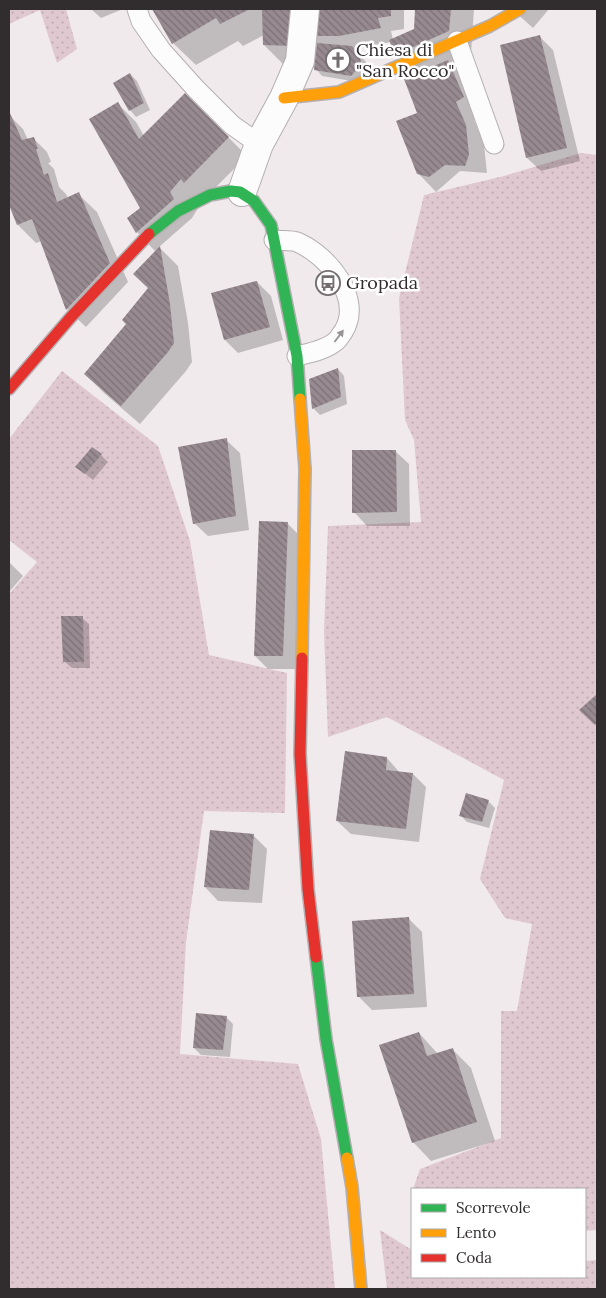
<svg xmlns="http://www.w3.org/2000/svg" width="606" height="1298" font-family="Lora,serif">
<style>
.grass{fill:url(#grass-dots)}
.shadow{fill:#0003}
.building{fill:url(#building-back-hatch)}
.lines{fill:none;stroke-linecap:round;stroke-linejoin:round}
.lane-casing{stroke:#b4afb1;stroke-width:21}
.street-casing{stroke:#b4afb1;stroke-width:30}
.fast-casing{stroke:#b4afb1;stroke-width:14}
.slow-casing{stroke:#b4afb1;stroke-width:14}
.jam-casing{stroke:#b4afb1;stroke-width:14}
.lane{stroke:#fdfcfc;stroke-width:19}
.street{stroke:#fdfcfc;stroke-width:28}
.fast{stroke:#30b455;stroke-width:11}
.slow{stroke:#ff9f0a;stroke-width:11}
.jam{stroke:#e5322d;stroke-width:11}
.oneway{fill:#979495}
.labels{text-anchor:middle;stroke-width:5;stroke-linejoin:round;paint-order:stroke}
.poi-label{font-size:18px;fill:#312c2e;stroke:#fff;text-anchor:start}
</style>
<defs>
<pattern id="grass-dots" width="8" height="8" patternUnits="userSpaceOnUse" patternTransform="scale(1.25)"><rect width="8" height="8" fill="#e0c8d0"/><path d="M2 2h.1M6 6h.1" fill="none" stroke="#c1acb3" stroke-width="1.8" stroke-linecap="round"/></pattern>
<pattern id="building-back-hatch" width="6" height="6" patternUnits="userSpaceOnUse" patternTransform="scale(1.25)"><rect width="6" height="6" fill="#978a90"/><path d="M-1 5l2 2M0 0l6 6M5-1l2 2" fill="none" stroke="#7c7176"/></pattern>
</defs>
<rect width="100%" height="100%" fill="#f1eaec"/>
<g class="grass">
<path d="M9 9H66L77 49 57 63 40 10 9 24Z"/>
<path d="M581 153 597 155V1230L585 1231V1189H413L420 1169 501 1138V1011H517L532 924 505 918 480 879 504 780 387 717 328 737 324 632 328 526 421 522 414 440 405 420 399 298 424 195 504 176Z"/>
<path d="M62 371 158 446 190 541 209 655 287 673 285 813 204 811 186 942 180 1054 298 1064 321 1139 335 1289H9V594L37 562 9 540V439Z"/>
<path d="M380 1230 412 1250V1277H585V1261L597 1260V1289H387Z"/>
</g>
<g class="shadow">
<path d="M91 9H123L101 18Z"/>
<path d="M153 9H404V29L391 31 393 40 416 29V9H474L471 53 449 63 466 80 482 116 474 120 484 145 487 173 460 171 436 192 418 173 419 114 417 75 396 54 391 42 354 49 367 63 368 72 358 82 322 76 315 68 286 67 264 45V35L243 46 238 41 196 65 173 43Z"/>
<path d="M512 9H549L533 28Z"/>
<path d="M540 37 553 50 580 161 541 171 527 158 501 46Z"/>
<path d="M130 74 137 81 150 110 136 117 130 110Z"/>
<path d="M185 94 247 156 203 200 192 218 159 247 178 266 188 323 192 362 186 371 140 424 104 393 85 374 127 324 149 288 156 252 137 232 141 208 118 104 136 122 144 136Z"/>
<path d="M9 115 23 129 28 140 34 139 47 152 51 162 48 163 54 169 59 187 66 194 68 198 78 194 97 212 128 282 86 327 67 309 42 241 36 243 18 225 9 202Z"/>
<path d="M257 282 271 296 283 340 238 353 225 340Z"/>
<path d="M338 369 344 376 347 404 320 415 313 408Z"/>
<path d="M226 440 240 453 249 530 208 536 194 523Z"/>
<path d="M395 451 409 464 410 526H367L354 512Z"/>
<path d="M101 455 108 462 93 480 77 467Z"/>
<path d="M288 524 301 537 296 669H268L255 656Z"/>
<path d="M9 562 23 576 9 592Z"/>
<path d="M82 618 89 624 90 668H72L65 662Z"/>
<path d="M387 758 400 773 413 774 426 787 419 842 351 834 337 821Z"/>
<path d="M488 801 495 808 489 828 467 822 460 815Z"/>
<path d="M254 836 267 849 262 903 218 901 205 887Z"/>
<path d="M408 918 422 932 427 1007 372 1010 359 997Z"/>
<path d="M226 1017 233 1024 230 1057 201 1055 194 1048Z"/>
<path d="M419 1033 438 1054 452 1049 471 1068 495 1141 431 1161 413 1142Z"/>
</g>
<g class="building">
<path d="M152 9H250L220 24 216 18 172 44Z"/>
<path d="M262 9H296L294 46 263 45Z"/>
<path d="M311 9H391V16L378 18 381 28 339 36H309Z"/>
<path d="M415 9H451L449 31 395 55 389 40 414 29Z"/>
<path d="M540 35 567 148 526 158 500 45Z"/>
<path d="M317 43 352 46 360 55 361 65 351 76 314 70Z"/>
<path d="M448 60 464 97 456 102 466 125 469 155 465 166 445 165 429 177 417 174 396 121 417 113 404 79Z"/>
<path d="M130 73 144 103 129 111 113 83Z"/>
<path d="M185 93 229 137 184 183 181 179 170 192 174 199 136 233 127 218 140 208 89 119 118 102 139 139Z"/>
<path d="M9 111 22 140 34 137 38 149H36L44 175 48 173 57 202 79 192 110 263 66 310 32 219 17 225 9 205Z"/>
<path d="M160 246 170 304 174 343 168 352 121 406 84 374 126 324 122 320 148 288 133 274Z"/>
<path d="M256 281H257L270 327 224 340 211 293Z"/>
<path d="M338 368 341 397 312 409 309 379Z"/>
<path d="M227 438 236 516 193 524 178 447Z"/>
<path d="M92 447 102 454 85 474 75 467Z"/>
<path d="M352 450H396L397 512 352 513Z"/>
<path d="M259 521 288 522 283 656H254Z"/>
<path d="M61 616H83L84 662H63Z"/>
<path d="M597 694V722L595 725 579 710Z"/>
<path d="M345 751 387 757 386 770 413 773 406 829 336 821Z"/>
<path d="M466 793 489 800 482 822 459 816Z"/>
<path d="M210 830 254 834 249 890 204 887Z"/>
<path d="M409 917 414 994 357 997 352 921Z"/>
<path d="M196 1013 227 1016 223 1050 193 1048Z"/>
<path d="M419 1032 427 1056 453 1048 477 1122 412 1143 379 1045Z"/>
</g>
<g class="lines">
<defs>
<g id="lane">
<path d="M137 9 141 21 161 50 196 89 232 125 259 144"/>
<path d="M457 41 494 144"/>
<path d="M274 240C281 241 291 240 297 242 328 255 364 299 343 332 341 334 339 339 336 341 326 350 309 353 297 356"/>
</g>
<path id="street" d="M242 192 259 144 284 98 300 61 305 9"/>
<g id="fast">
<path d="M149 234 178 211 210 195 231 191 240 192 254 201 271 225 297 356 300 399"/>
<path d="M316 957 326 1039 347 1158"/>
</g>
<g id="slow">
<path d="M284 98 339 92 490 26 520 9"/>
<path d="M300 399 305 469 302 658"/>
<path d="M347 1158 352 1187 361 1289"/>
</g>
<g id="jam">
<path d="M9 389 71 317 149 234"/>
<path d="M302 658 300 754 308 889 316 957"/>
</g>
</defs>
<use href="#lane" class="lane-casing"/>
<use href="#street" class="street-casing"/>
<use href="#fast" class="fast-casing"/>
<use href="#slow" class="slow-casing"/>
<use href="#jam" class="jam-casing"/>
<use href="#lane" class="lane"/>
<use href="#street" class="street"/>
<use href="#fast" class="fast"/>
<use href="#slow" class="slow"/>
<use href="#jam" class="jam"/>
</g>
<defs><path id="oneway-solid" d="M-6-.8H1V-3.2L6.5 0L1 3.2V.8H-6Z" transform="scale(1.25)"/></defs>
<use class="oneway" href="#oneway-solid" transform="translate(339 336) rotate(-53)"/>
<defs>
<symbol id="church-ring" viewBox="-11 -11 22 22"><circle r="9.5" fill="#fff" stroke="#746e70" stroke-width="1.5"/><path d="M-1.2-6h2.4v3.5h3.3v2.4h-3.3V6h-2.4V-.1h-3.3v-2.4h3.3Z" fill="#746e70"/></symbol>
<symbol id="bus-ring" viewBox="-11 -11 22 22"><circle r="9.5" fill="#fff" stroke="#746e70" stroke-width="1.5"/><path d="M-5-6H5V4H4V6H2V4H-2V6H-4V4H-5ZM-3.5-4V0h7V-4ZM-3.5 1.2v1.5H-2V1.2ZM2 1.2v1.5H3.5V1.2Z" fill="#746e70"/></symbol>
</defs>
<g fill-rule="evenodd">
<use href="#church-ring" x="324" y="46" width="28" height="28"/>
<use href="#bus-ring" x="314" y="269" width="28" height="28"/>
</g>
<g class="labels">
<g class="poi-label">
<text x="356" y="56">Chiesa di<tspan x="356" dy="21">"San Rocco"</tspan></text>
<text x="346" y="289">Gropada</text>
</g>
</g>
<rect width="606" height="1298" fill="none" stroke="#312c2e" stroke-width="20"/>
<rect x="411" y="1188" width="175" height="90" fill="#ffffff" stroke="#adabab"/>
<rect x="421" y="1204" width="25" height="8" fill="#30b455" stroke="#adabab"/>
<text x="456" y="1213" font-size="15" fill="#312c2e">Scorrevole</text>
<rect x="421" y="1229" width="25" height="8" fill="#ff9f0a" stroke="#adabab"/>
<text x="456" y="1238" font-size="15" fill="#312c2e">Lento</text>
<rect x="421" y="1254" width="25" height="8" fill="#e5322d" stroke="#adabab"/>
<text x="456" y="1263" font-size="15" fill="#312c2e">Coda</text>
</svg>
